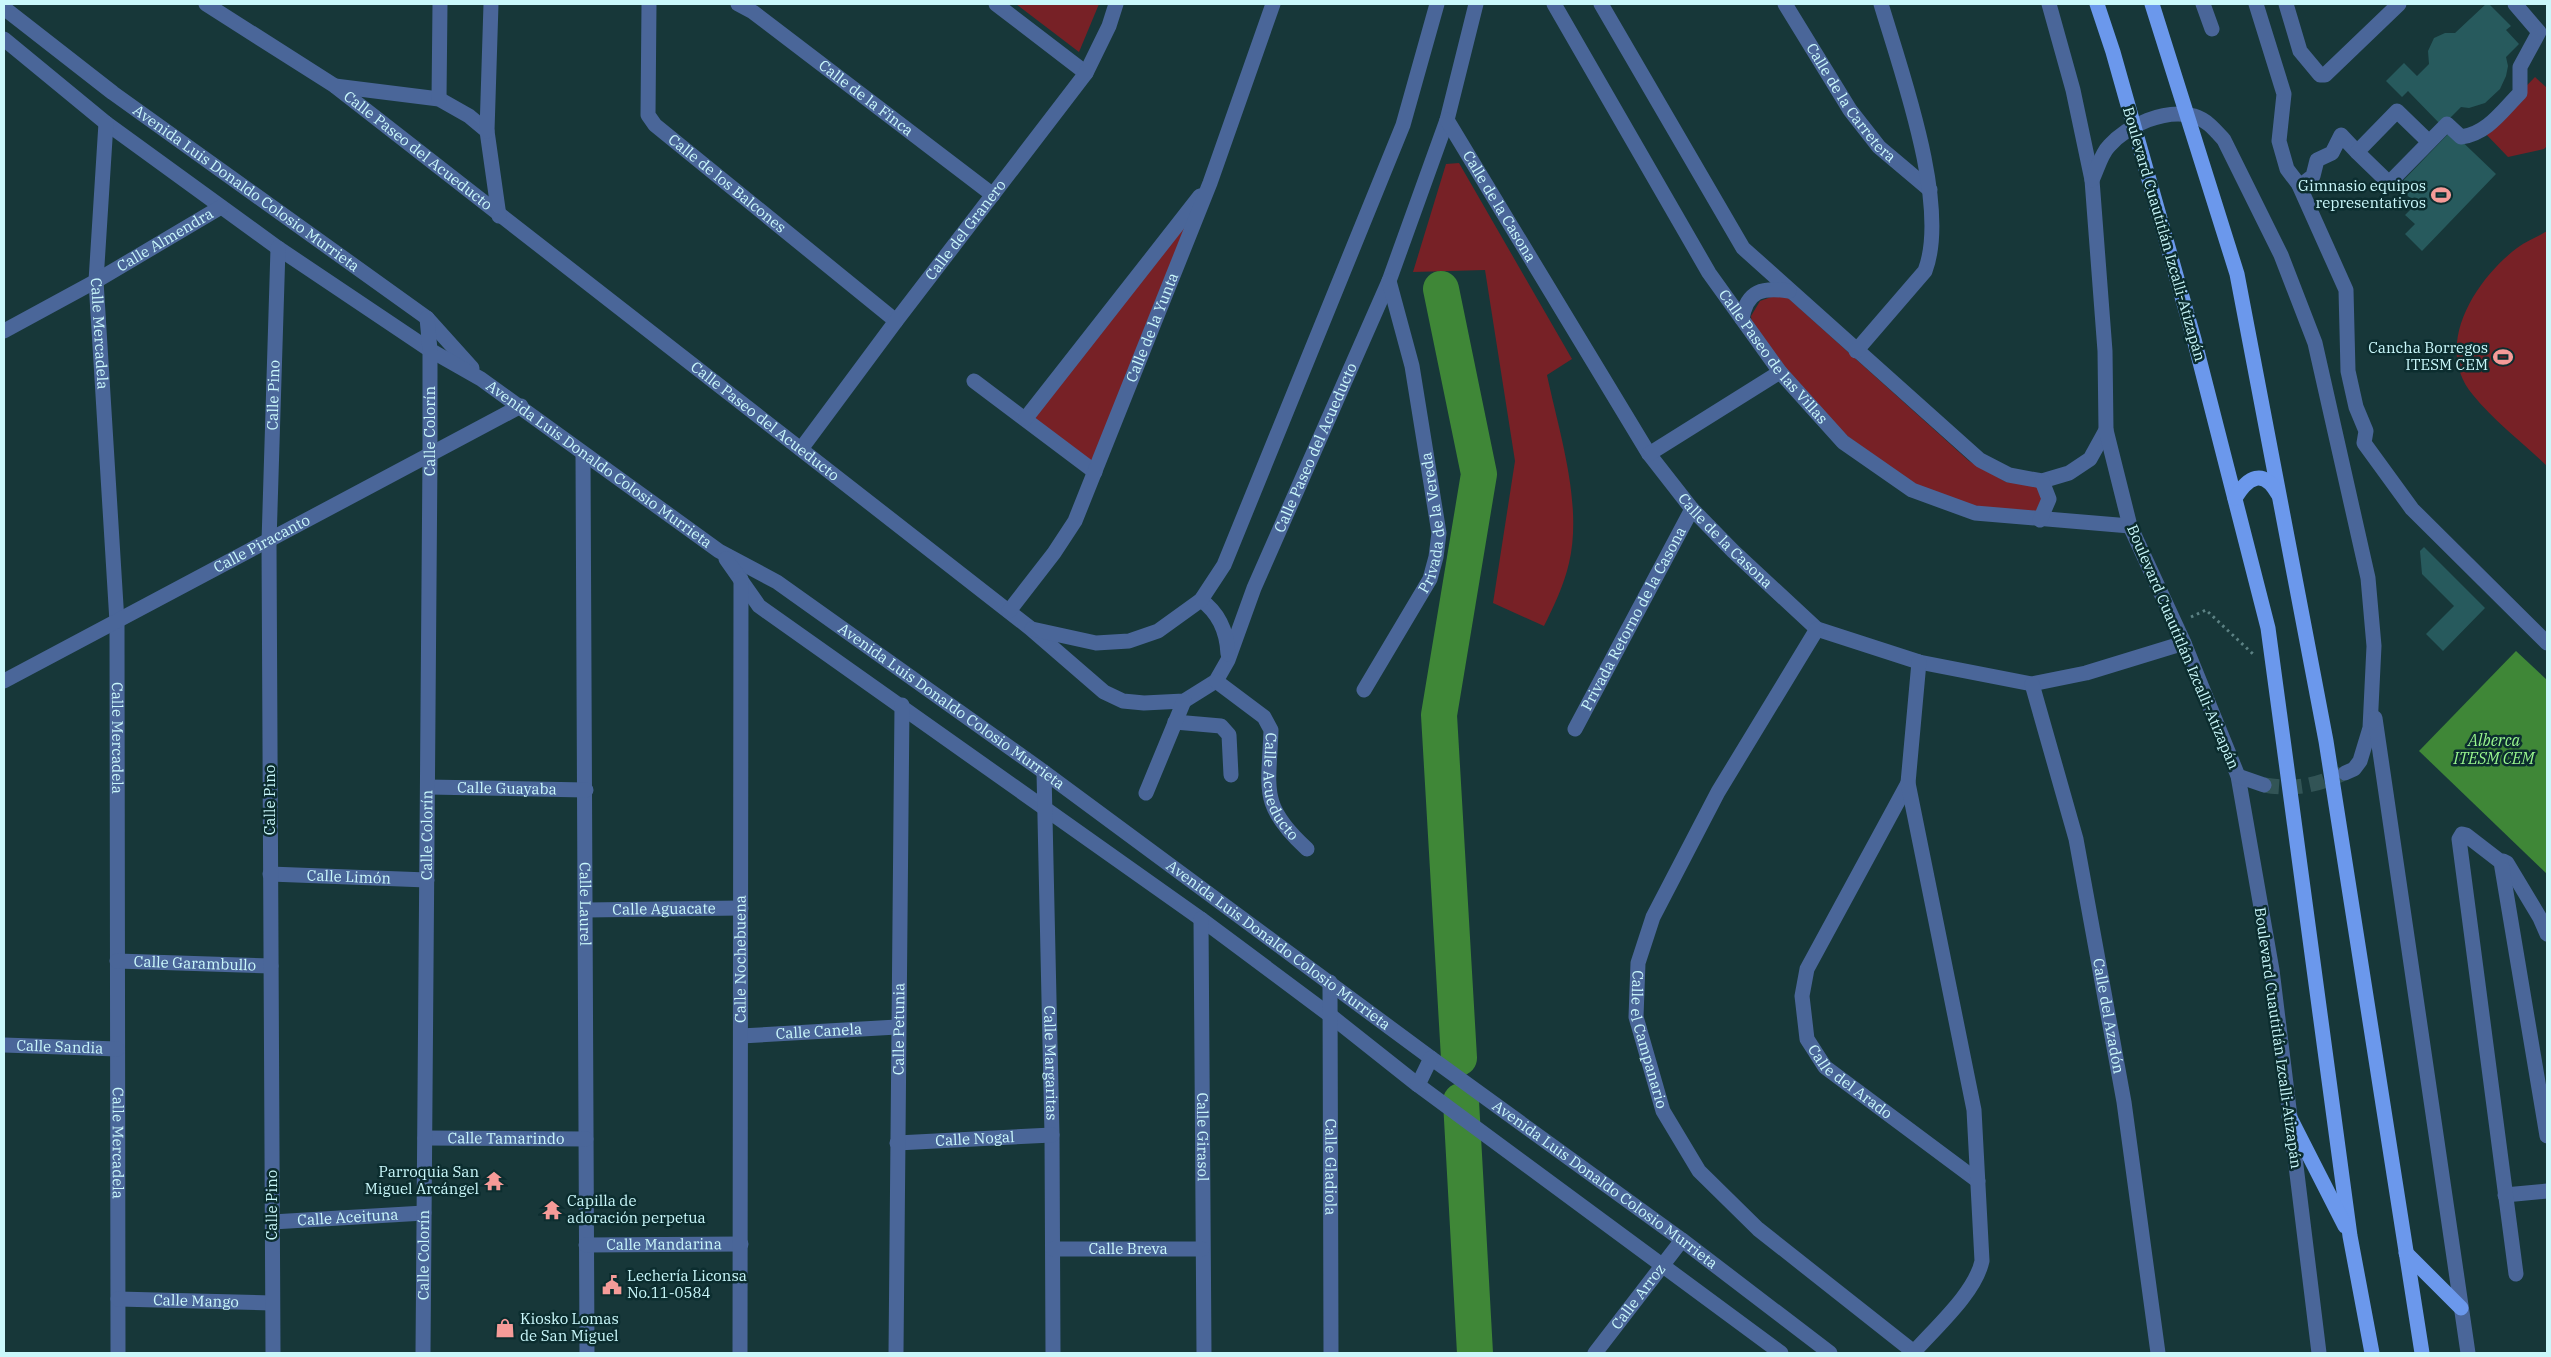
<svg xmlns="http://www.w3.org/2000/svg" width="2551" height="1357" font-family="'IBM Plex Serif',serif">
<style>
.green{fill:#772126}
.water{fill:#3f8737}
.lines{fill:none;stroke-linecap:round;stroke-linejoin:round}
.river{stroke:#3f8737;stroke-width:36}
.building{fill:#275a5d}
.minor-tunnel{stroke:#325456;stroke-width:15;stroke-dasharray:15 8;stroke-linecap:butt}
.path{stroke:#5c8284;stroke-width:3;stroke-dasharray:2.5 4;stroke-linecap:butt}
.minor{stroke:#4a6699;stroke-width:15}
.major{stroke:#6b98ec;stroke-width:15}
.labels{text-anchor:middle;stroke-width:5;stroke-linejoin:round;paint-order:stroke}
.street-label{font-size:15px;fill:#caf8fb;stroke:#0c2d2f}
.poi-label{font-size:15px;fill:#caf8fb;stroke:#0c2d2f;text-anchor:end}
.water-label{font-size:16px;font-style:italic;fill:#99f78e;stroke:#0c2d2f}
</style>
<rect width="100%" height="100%" fill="#173739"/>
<g class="green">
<path d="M1016 4H1099L1079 52Z"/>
<path d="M2535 77 2547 88V146L2544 149 2508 157 2483 131Z"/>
<path d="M1459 163 1572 359 1547 375C1559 432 1583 504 1569 563 1564 585 1554 606 1544 626L1493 603 1515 461 1485 270 1413 272 1446 164Z"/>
<path d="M1195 210 1092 464 1031 416Z"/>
<path d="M2547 231V466C2523 443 2494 421 2473 395 2432 346 2476 279 2517 248 2526 241 2538 237 2547 231Z"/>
<path d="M1774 296 1787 297 1969 461 2006 482 2039 486 2042 498 2036 512 1975 507 1915 485 1839 430 1780 364 1752 325 1751 316 1760 301Z"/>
</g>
<path class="water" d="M2516 651 2547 680V874L2419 751Z"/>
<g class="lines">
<g class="river">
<path d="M1441 289 1479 474 1439 715 1459 1058"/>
<path d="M1461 1101 1475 1353"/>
</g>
</g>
<g class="building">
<path d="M2486 4H2489L2511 26 2506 30 2519 44 2506 57 2508 66 2506 76 2500 89 2485 103 2469 108 2461 107 2442 126 2408 91 2402 97 2386 81 2404 63 2417 76 2429 64 2428 51 2434 38 2445 33H2455Z"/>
<path d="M2451 131 2496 174 2422 251 2405 234 2415 224 2405 215 2416 204 2398 186Z"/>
<path d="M2424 547 2485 608 2443 651 2426 634 2454 606 2422 574 2420 551Z"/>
</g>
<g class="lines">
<path class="minor-tunnel" d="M2264 785C2295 790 2313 786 2342 774"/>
<path class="path" d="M2191 617 2206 610 2253 654"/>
<g class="minor">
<path id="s1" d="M206 4 335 86 1030 628 1104 692 1123 701 1144 703 1184 701 1216 681 1228 660 1254 588 1389 281 1447 120 1476 4"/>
<path id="s2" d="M649 4 648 115 655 125 896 321"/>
<path id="s3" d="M738 4 753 12 993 195"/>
<path d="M996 4 1086 73"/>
<path id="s4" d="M1554 4 1709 273 1780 372 1843 442 1912 490 1975 513 2130 526"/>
<path d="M1601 4 1743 248 1980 460 2009 475 2042 481 2069 473 2090 459 2106 430"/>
<path id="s5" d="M1785 4 1850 110 1879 147 1930 190"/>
<path d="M2049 4 2073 90 2092 180 2105 351 2106 430 2130 526 2184 643 2238 776 2272 970 2319 1353"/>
<path d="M2203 4 2212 29"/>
<path d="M2256 4 2284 94 2279 141 2287 169 2300 186 2313 176 2317 160 2332 153 2341 135 2357 152"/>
<path d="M2286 4 2300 51 2320 75H2325L2399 4"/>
<path id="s6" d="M4 8 113 93 427 318 472 368"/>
<path id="s7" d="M4 39 106 123 278 248 430 350 481 379 719 551 777 582 1044 772 1431 1058 1682 1240 1830 1353"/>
<path d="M335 86 439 99 469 116 487 131 499 216"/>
<path d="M439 99 440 4"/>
<path id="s8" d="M1447 120 1649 454 1692 509 1733 551 1817 629 1919 662 2032 684 2086 673 2184 643"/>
<path id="s9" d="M106 123 96 281 117 622 118 1353"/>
<path d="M487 131 491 4"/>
<path d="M2429 142 2397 111 2357 152 2389 183 2447 124 2461 137C2487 134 2502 111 2520 93V67L2539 32 2515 4"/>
<path d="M2092 180C2097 170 2101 154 2109 146 2128 125 2165 108 2194 116 2207 120 2215 130 2224 140L2281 255 2315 343 2368 578 2374 646 2370 728 2360 761 2354 769 2345 773"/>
<path d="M2298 183 2346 290 2348 371 2356 407 2366 431 2364 443 2412 509 2547 643"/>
<path d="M1742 319C1747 290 1763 287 1789 291"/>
<path id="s10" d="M4 331 96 281 221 207"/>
<path d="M1856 351 1925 271C1950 206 1901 71 1881 4"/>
<path d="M974 381 1095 472"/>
<path d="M1026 418 1200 196"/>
<path id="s11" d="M801 449 896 321 1086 73 1109 26 1116 4"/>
<path id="s12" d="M583 454 587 1353"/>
<path d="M1649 454 1780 372"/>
<path d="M2040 520 2049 499 2042 481"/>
<path d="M726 559 759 606 1201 919 1331 1016 1418 1085 1781 1353"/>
<path d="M1201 600C1219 613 1227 632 1228 654"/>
<path id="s13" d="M1009 611 1054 553 1075 521 1210 183 1273 4"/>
<path d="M1032 629 1096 643 1129 641 1158 631 1201 600 1224 565 1403 125 1437 4"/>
<path id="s14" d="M1817 629 1718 792 1653 917 1638 963 1636 1017 1663 1111 1699 1171 1758 1229 1915 1353"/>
<path id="s15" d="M4 681 521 406"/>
<path id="s16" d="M1216 681 1264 717 1271 730C1269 790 1259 805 1307 849"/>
<path id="s17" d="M2032 684 2076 839 2124 1102 2158 1353"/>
<path id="s18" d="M1364 690 1430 579 1436 557 1439 533 1412 366 1389 281"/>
<path d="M2375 718 2468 1353"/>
<path d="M1175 722 1221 726 1229 735 1231 775"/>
<path id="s19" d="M1575 729 1692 509"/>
<path id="s20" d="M1044 772 1052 1135 1053 1353"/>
<path d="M2238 776 2264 785"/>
<path id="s21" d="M1908 783 1807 969 1802 996 1807 1039 1825 1067 1978 1181"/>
<path id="s22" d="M428 787 586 790"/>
<path d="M1146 793 1184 701"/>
<path d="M2503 861 2507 863 2540 918 2547 934"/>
<path id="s23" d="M270 874 427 880"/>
<path id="s24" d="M586 910 741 908"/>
<path id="s25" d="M1201 919 1204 1353"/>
<path id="s26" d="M117 961 271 966"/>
<path id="s27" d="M1330 982 1331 1353"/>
<path id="s28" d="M741 1036 897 1027"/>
<path id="s29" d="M4 1045 117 1049"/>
<path d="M1418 1085 1431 1058"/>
<path id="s30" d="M425 1138 586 1139"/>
<path id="s31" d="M897 1143 1052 1135"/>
<path d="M2505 1195 2547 1191"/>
<path id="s32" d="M272 1222 424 1213"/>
<path id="s33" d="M586 1245 741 1244"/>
<path id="s34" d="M1053 1249H1202"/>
<path d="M2516 1274 2459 839 2462 834 2466 835 2501 862 2547 1136"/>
<path id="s35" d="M118 1299 272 1303"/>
<path d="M1914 1352C1936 1327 1975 1293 1982 1261L1974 1110 1908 783 1919 662"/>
<path id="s36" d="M273 1353 269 542 278 248"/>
<path id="s37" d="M423 1353 430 455V350L427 318"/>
<path id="s38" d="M740 1353 741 579"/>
<path id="s39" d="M896 1353 902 705"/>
<path id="s40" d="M1595 1353 1682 1240"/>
</g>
<g class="major">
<path d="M2097 4 2113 52 2194 339 2268 628 2350 1236 2372 1353"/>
<path d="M2152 4 2237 274 2326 741 2422 1353"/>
<path d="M2235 498C2248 477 2263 468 2278 494"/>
<path d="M2289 1116 2345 1226"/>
<path d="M2406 1253 2461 1308"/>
</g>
</g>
<defs>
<symbol id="stadium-bare" viewBox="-9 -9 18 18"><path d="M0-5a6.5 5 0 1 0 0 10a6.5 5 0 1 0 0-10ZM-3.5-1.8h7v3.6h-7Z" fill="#f59b98" stroke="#0c2d2f" stroke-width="2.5" paint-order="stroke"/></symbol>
<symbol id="temple-bare" viewBox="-9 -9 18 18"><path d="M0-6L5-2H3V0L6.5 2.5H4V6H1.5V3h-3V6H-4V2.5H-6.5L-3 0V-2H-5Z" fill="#f59b98" stroke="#0c2d2f" stroke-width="2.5" paint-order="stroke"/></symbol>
<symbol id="civic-bare" viewBox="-9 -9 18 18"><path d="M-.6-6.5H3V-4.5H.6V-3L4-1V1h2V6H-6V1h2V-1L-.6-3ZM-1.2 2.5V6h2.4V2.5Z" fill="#f59b98" stroke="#0c2d2f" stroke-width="2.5" paint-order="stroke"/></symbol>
<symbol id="shop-bare" viewBox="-9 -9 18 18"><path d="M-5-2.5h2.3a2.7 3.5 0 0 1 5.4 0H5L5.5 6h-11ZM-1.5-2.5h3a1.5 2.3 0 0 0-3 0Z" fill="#f59b98" stroke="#0c2d2f" stroke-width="2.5" paint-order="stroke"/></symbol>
</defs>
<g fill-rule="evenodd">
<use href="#stadium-bare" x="2427" y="181" width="28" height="28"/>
<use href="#stadium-bare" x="2489" y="343" width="28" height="28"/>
<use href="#temple-bare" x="480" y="1167" width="28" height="28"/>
<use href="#temple-bare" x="538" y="1196" width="28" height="28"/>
<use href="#civic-bare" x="598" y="1271" width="28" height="28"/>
<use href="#shop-bare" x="491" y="1314" width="28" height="28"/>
</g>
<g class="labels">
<g class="street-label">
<text dy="5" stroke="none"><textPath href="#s3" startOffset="159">Calle de la Finca</textPath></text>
<text dy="5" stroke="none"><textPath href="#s5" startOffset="119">Calle de la Carretera</textPath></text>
<text dy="5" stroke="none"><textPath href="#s1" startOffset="258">Calle Paseo del Acueducto</textPath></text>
<text dy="5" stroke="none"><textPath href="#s2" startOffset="216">Calle de los Balcones</textPath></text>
<text dy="5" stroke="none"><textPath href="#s6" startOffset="302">Avenida Luis Donaldo Colosio Murrieta</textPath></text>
<text dy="5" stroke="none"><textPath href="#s8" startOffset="101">Calle de la Casona</textPath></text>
<text dy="5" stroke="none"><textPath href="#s11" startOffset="274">Calle del Granero</textPath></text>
<text transform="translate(2164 234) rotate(74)" y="5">Boulevard Cuautitlán Izcalli-Atizapán</text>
<text dy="5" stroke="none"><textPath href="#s10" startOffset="185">Calle Almendra</textPath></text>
<text dy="5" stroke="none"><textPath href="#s13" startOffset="320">Calle de la Yunta</textPath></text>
<text dy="5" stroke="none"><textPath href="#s9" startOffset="211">Calle Mercadela</textPath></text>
<text dy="5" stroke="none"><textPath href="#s4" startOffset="416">Calle Paseo de las Villas</textPath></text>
<text dy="5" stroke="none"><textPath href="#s36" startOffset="958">Calle Pino</textPath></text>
<text dy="5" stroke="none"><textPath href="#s1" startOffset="698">Calle Paseo del Acueducto</textPath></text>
<text dy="5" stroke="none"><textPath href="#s37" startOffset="922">Calle Colorín</textPath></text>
<text dy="5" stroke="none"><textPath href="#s1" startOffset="1506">Calle Paseo del Acueducto</textPath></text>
<text dy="5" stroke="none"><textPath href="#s7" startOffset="732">Avenida Luis Donaldo Colosio Murrieta</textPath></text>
<text dy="5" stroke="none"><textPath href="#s18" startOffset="186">Privada de la Vereda</textPath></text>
<text dy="5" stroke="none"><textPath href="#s8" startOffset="506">Calle de la Casona</textPath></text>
<text dy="5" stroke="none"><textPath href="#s15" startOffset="292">Calle Piracanto</textPath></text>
<text dy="5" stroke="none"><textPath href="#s19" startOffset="125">Privada Retorno de la Casona</textPath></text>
<text transform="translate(2183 647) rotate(67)" y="5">Boulevard Cuautitlán Izcalli-Atizapán</text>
<text dy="5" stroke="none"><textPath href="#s7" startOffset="1160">Avenida Luis Donaldo Colosio Murrieta</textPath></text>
<text dy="5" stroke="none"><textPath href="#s9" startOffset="616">Calle Mercadela</textPath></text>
<text dy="5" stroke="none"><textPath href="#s16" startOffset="134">Calle Acueducto</textPath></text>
<text dy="5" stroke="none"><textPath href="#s22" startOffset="79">Calle Guayaba</textPath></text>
<text transform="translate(270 800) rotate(-90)" y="5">Calle Pino</text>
<text dy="5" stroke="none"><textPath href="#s37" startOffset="518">Calle Colorín</textPath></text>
<text dy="5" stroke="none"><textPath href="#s23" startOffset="79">Calle Limón</textPath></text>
<text dy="5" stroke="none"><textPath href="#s12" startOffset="450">Calle Laurel</textPath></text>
<text dy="5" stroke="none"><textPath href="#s24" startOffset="78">Calle Aguacate</textPath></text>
<text dy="5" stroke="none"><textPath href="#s7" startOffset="1565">Avenida Luis Donaldo Colosio Murrieta</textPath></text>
<text dy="5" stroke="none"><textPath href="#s38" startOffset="394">Calle Nochebuena</textPath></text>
<text dy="5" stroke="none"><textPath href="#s26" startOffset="78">Calle Garambullo</textPath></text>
<text dy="5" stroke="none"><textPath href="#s17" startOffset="341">Calle del Azadón</textPath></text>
<text dy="5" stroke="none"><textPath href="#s39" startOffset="324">Calle Petunia</textPath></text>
<text dy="5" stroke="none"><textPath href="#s28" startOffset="78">Calle Canela</textPath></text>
<text dy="5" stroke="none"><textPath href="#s14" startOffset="458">Calle el Campanario</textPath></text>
<text transform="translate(2278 1038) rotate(82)" y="5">Boulevard Cuautitlán Izcalli-Atizapán</text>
<text dy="5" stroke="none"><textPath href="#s29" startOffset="56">Calle Sandia</textPath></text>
<text dy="5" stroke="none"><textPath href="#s20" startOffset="291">Calle Margaritas</textPath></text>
<text dy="5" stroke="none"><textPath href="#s21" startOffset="344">Calle del Arado</textPath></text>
<text dy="5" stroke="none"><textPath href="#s25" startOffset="218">Calle Girasol</textPath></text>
<text dy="5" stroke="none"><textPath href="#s30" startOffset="81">Calle Tamarindo</textPath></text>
<text dy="5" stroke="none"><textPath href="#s31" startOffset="78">Calle Nogal</textPath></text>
<text dy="5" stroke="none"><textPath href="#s9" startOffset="1021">Calle Mercadela</textPath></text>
<text dy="5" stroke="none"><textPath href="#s27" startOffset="185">Calle Gladiola</textPath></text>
<text dy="5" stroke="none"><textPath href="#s7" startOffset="1970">Avenida Luis Donaldo Colosio Murrieta</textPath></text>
<text transform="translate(272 1205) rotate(-90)" y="5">Calle Pino</text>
<text dy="5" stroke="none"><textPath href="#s32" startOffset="76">Calle Aceituna</textPath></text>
<text dy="5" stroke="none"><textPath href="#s33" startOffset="78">Calle Mandarina</textPath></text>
<text dy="5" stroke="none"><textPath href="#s34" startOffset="75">Calle Breva</textPath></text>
<text dy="5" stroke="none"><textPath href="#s37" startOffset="98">Calle Colorín</textPath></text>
<text dy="5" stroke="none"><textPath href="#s40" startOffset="71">Calle Arroz</textPath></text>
<text dy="5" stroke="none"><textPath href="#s35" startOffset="78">Calle Mango</textPath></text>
</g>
<g class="poi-label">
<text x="2426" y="191">Gimnasio equipos<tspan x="2426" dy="17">representativos</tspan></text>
<text x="2488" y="353">Cancha Borregos<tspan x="2488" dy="17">ITESM CEM</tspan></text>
<text x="479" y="1177">Parroquia San<tspan x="479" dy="17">Miguel Arcángel</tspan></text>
<text x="567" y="1206" text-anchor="start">Capilla de<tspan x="567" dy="17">adoración perpetua</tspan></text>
<text x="627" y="1281" text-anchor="start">Lechería Liconsa<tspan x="627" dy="17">No.11-0584</tspan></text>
<text x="520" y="1324" text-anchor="start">Kiosko Lomas<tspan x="520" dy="17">de San Miguel</tspan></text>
</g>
<g class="water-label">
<text x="2494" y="746">Alberca<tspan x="2494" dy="18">ITESM CEM</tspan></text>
</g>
</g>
<rect width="2551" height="1357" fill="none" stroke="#caf8fb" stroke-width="10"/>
</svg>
